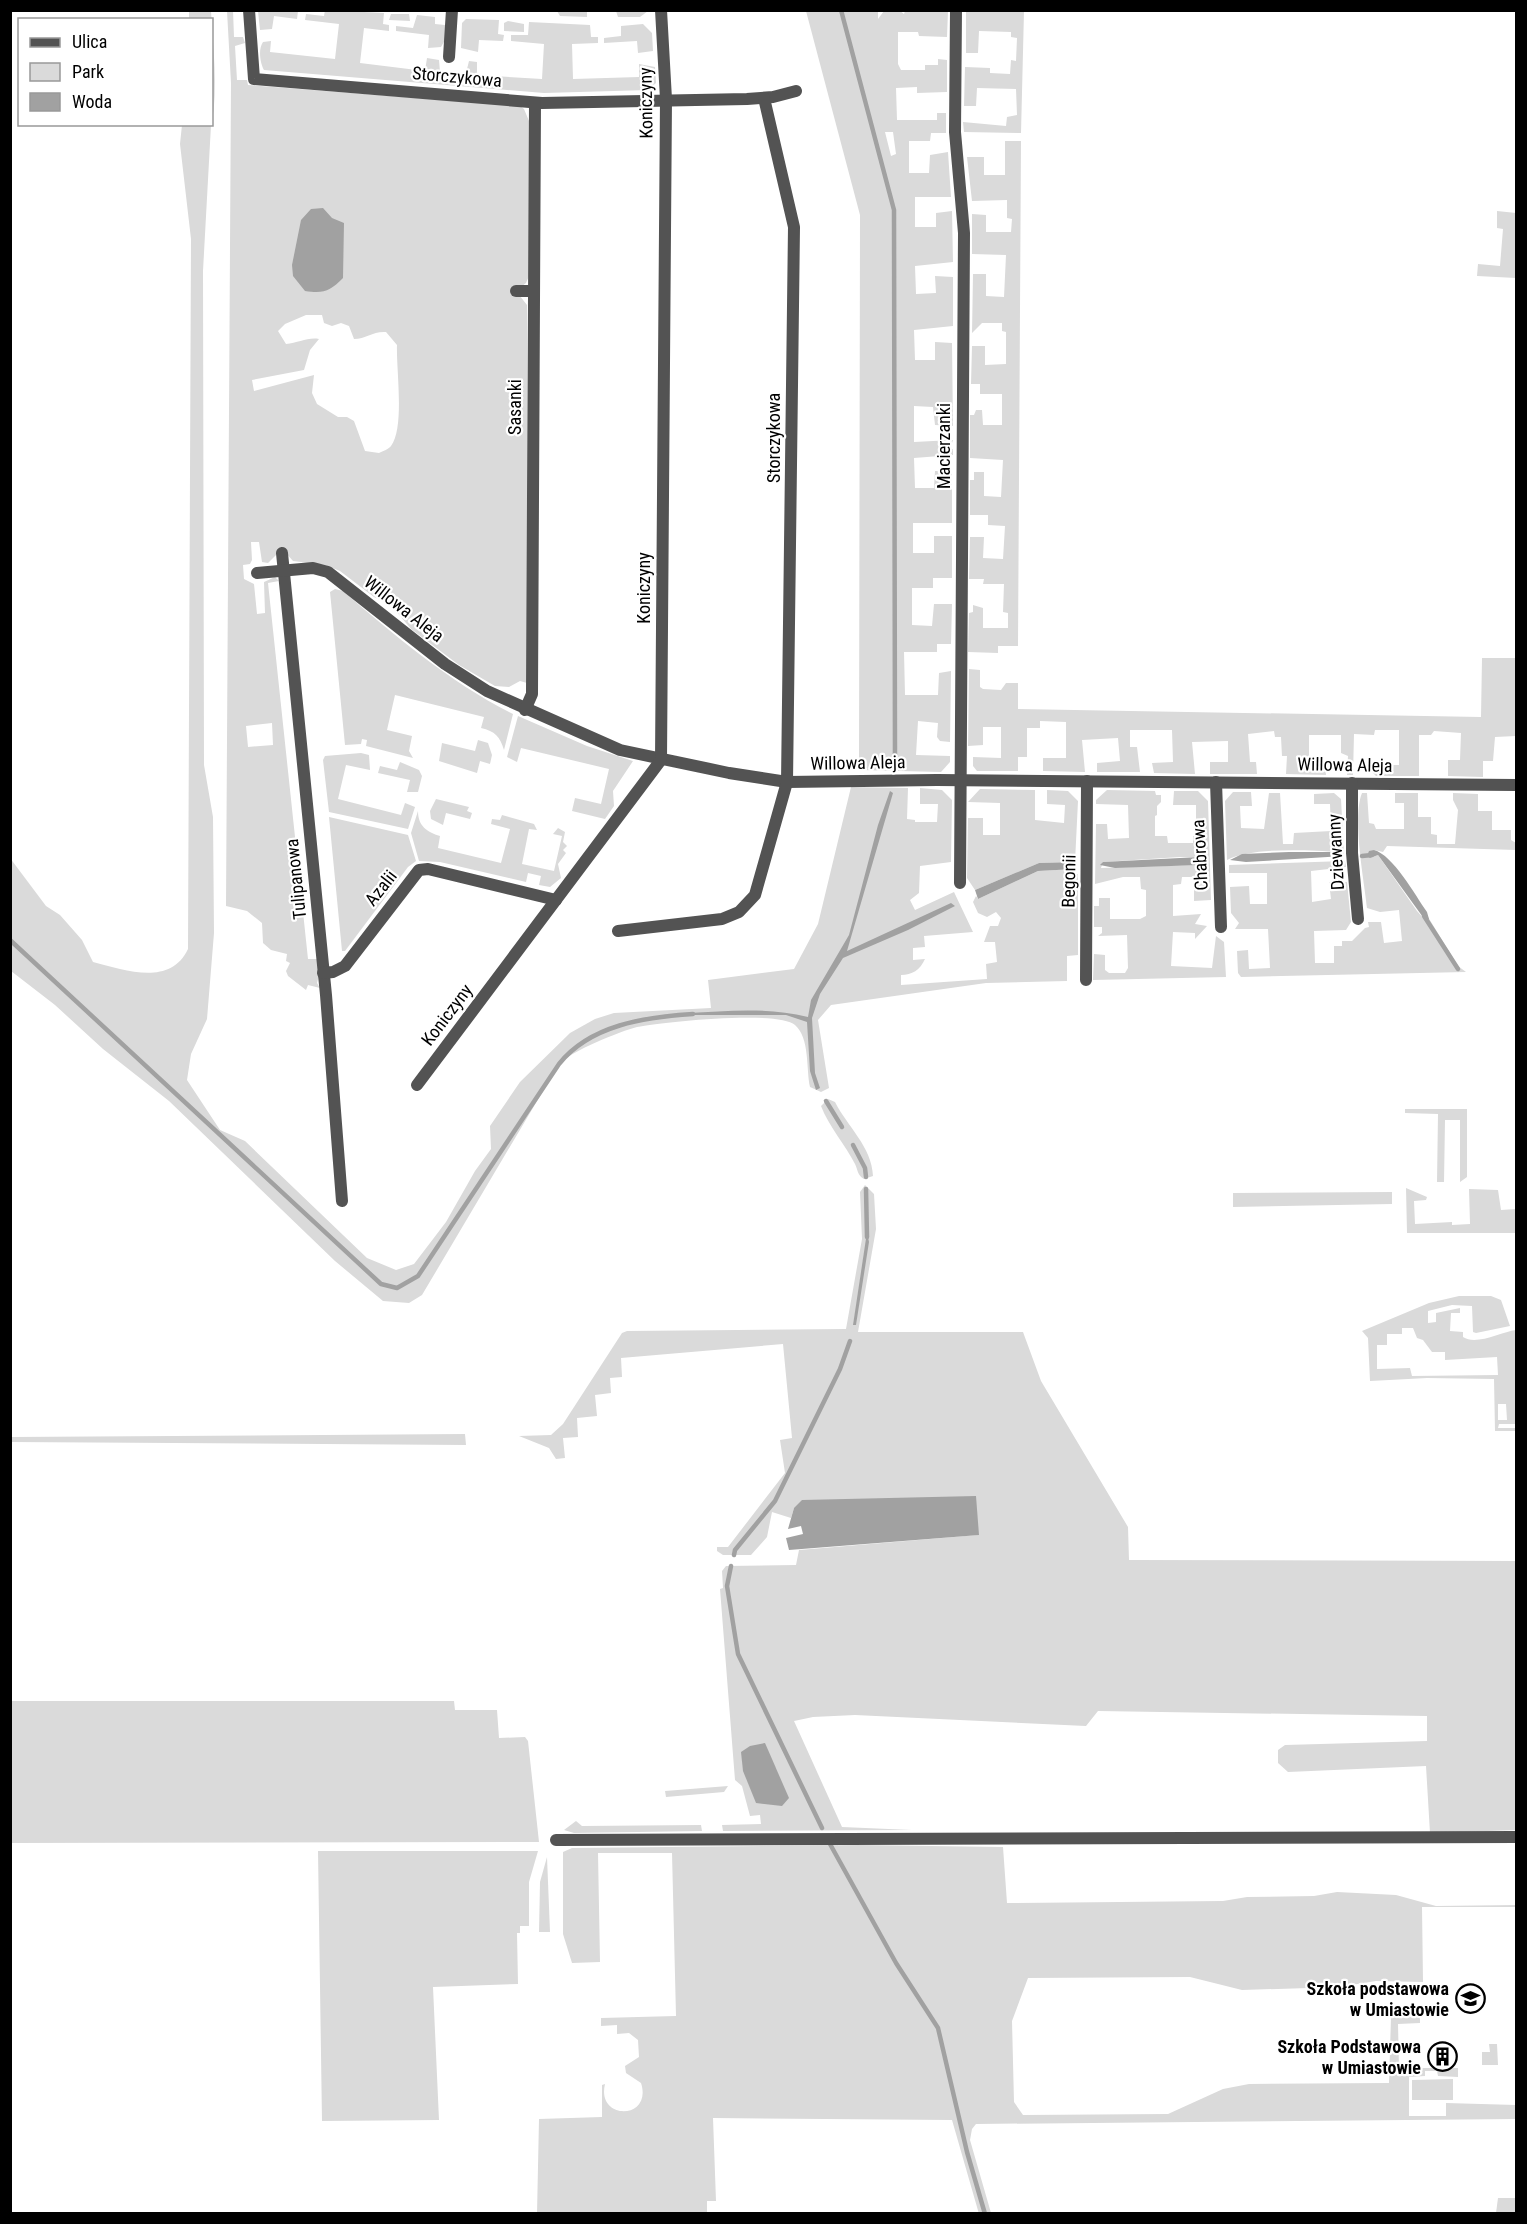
<svg xmlns="http://www.w3.org/2000/svg" width="1527" height="2224" font-family="'Roboto Condensed',sans-serif">
<style>
.green{fill:#dadada;fill-rule:evenodd}
.water{fill:#a1a1a1}
.lines{fill:none;stroke-linecap:round;stroke-linejoin:round}
.stream{stroke:#a1a1a1;stroke-width:4.5}
.street{stroke:#535353;stroke-width:12}
.labels{text-anchor:middle;stroke-width:4.5;stroke-linejoin:round;paint-order:stroke}
.street-label{font-size:18px;fill:#000;stroke:#fff}
.poi-label{font-size:18px;font-weight:bold;fill:#000;stroke:#fff;text-anchor:end}
</style>
<rect width="100%" height="100%" fill="#fff"/>
<g class="green">
<path d="M233 10 234 37H243L245 43 235 46 237 80H247L248 85 520 106 524 109 529 121V276L526 283 516 291 527 305V683L520 681 509 687 495 686 459 665 411 629 391 605 374 597 340 571 325 565 293 561 286 553 277 554 268 563 262 562 259 542H251L252 560 250 564 243 565 244 579 254 584 257 614 265 613 264 582 275 577 279 581 268 583 308 959H317L319 975 317 983 320 988 308 985 306 990 288 976 286 971 290 963 286 961 287 954 271 950 263 943 262 923 247 911 226 906 231 83 227 11ZM306 315H322L324 323 332 326 341 323 349 326 354 339C366 339 373 331 386 332L397 345C396 369 405 427 391 446 389 449 383 451 379 453L365 451 354 421 347 417H338L317 404 312 393 314 375 254 391 252 380 304 370 310 350 319 339C308 337 298 343 286 344L278 331 285 324ZM272 723 273 745 248 747 246 726Z"/>
<path d="M325 10 384 13 383 24 389 25V31L364 28 360 63 425 71 427 58 439 60 440 72 466 73 469 61 477 62V75L542 79 544 44 511 41V35H528L529 22 590 25 591 37H598V43L572 44 573 79 639 77V64L655 67 656 83 648 90 544 93 264 70C260 63 258 49 263 42L271 41 270 52 335 59 339 24 305 20 306 14 324 16Z"/>
<path d="M189 11H211C213 47 218 87 212 123V20L189 19Z"/>
<path d="M258 11V10L298 11 297 19 274 16 272 29 260 30Z"/>
<path d="M557 11H587V17L560 16Z"/>
<path d="M616 11V10L648 11 640 17H618Z"/>
<path d="M806 11H878V19L884 11H900L904 14 905 11H948L947 37 919 36 918 32H898V64L901 70H925V65H938V59L947 60V92L917 93V87L896 88 897 120H937V113H946V133H931L930 141H909V173H929L930 155 948 152 951 197H915V227H936V213L952 211 953 262 915 266 916 294 936 293 935 276 953 277V326L914 330 915 360H935V342L952 343 953 426 935 425 933 407 914 406V442L953 440 950 449H953V455L914 458 915 488H934L935 471H952V523H913V553H934V536H952V578H933V588H912V625L932 626 934 604H952L951 644H937V652H904L905 695H938L939 673 951 671 950 742 940 741 937 737 938 723 918 721 916 755 950 756V762L941 772 859 770 860 215ZM893 132 896 154 891 156 885 132Z"/>
<path d="M966 11H1024L1021 133 964 132 963 122 1006 126 1007 117 1017 115 1016 89 977 88 976 106H964L965 67 990 68V73L1010 74 1011 60 1016 61 1017 38 1011 37V32L979 31 978 53H966Z"/>
<path d="M391 14H409L410 21 389 20Z"/>
<path d="M417 15 435 17V24L445 25V40L441 47 428 48 429 35 396 31V26L413 28Z"/>
<path d="M466 19 499 20 498 34 504 35 503 41 479 40 478 52 461 48 462 23Z"/>
<path d="M508 21 524 24V32L504 31V23Z"/>
<path d="M643 24 652 33 653 51 638 53 637 41 604 43V38L621 36V26Z"/>
<path d="M182 125H211L203 271 204 765 213 817 214 933 207 1019 191 1054 187 1080 220 1130 245 1141 367 1258 396 1270 414 1264 446 1222 475 1171 491 1149 490 1126 520 1082 570 1033 595 1019 614 1013 711 1008 708 980 794 969 818 924 851 787 908 788 907 819 915 820V822H937L938 804H920V788L942 790 952 800 951 862 920 866 919 893 910 900 915 910 954 892 973 932 924 936 925 947 913 948V960L925 959C920 970 912 975 901 975V985L987 979 986 964 997 962 995 942H984L990 926H998L1001 918 996 912 987 917 978 913 973 902 976 896 978 899 1038 871 1075 869V874H1078V955L1067 956V981L986 983 831 1005 818 1020 829 1088 821 1092 810 1087C806 1069 810 1038 795 1025 778 1010 662 1022 637 1027 621 1031 569 1052 559 1064L422 1295 409 1303 383 1301 335 1261 169 1101 103 1049 55 1005 11 971 10 858 46 906 60 915 82 940 93 962C125 970 170 987 188 949L191 239 180 144Z"/>
<path d="M1005 141H1021L1018 646H998V653L968 652 969 613 973 612V605L983 608V628H1008V613L1003 612 1004 584H983L984 579H969L970 537H984L983 558 1003 559 1005 526 988 525V515H970V480H974V472H984V496L1001 497 1003 460 970 458V415H974L976 410H982L983 425H1002V394H980V384H971L972 346H985V365L1006 364V332L1002 331V323H982L972 333 973 274H986V296L1004 297 1006 255 972 254V214L986 215V232H1011L1012 219 1007 218V200L972 201 967 157H984V175H1005Z"/>
<path d="M1497 211 1516 213V278L1477 276 1478 264 1500 266 1503 229 1497 228Z"/>
<path d="M335 589 343 591C395 636 451 683 513 714L504 750C500 737 495 731 481 728L484 717 395 695 387 730 412 736 409 751 413 758 366 746 367 740 362 739 361 744 345 745 330 592Z"/>
<path d="M1482 658H1516V736L1495 737 1493 761H1483V777L1448 776V760H1460L1461 733 1434 731 1431 735H1419V776H1376L1371 771V765H1399V730H1375L1374 735 1354 734 1353 775H1347L1348 756 1341 753V735H1309V761L1325 762 1326 775 1286 774 1287 756H1282L1281 737H1275L1274 731 1248 734 1250 762H1256L1257 774H1210V762H1228V741L1192 742 1195 774 1154 773 1152 763 1173 762 1172 730H1130V747H1137L1140 772H1097V763L1120 761 1118 738 1082 740 1085 772 1043 771V758H1066V722L1040 721V728H1027V757H1018V771H977L973 766V757L1001 758V727H983V745L968 746 969 669 980 670V687L983 689 1001 690 1006 683H1018V709L1481 717Z"/>
<path d="M518 716 587 746 633 761 613 791 614 806 605 819 572 811 575 798 601 804 609 769 521 748 517 762 507 757Z"/>
<path d="M478 740 488 743 492 755 490 764 480 761 477 773 439 761 442 743 475 751Z"/>
<path d="M361 753 369 755 370 770 346 765 338 799 401 815 405 803 415 807 408 829 329 812 323 760 325 756Z"/>
<path d="M400 762 419 770 422 776 418 792H407L410 780 378 773 380 766 397 770Z"/>
<path d="M980 789 1035 790V820L1064 823 1065 805 1047 804V790L1068 791 1078 801 1075 862 1039 863 975 890 967 878 968 818H983V835H1000V803L968 802Z"/>
<path d="M1107 790 1155 791 1156 795H1161V802L1157 806V815L1155 816V836H1167L1168 843H1193V836H1196V805H1173L1174 791H1198L1208 801 1211 900 1194 901V877H1182L1181 884 1173 885V916L1201 914 1195 924 1207 926 1195 939V933L1173 932 1171 966 1212 968 1216 936 1224 942 1226 977 1093 980 1094 954 1105 955V970L1109 973H1125L1128 968 1127 935 1098 936 1102 933V927H1094V906H1099V898H1110V919H1140L1146 916V890L1141 889 1140 877H1123L1095 884 1096 824H1107L1108 839 1129 838 1128 805 1096 804V800ZM1180 857H1199L1203 861 1199 865 1101 868 1103 862Z"/>
<path d="M1233 792H1251L1252 806H1240L1241 828 1264 829 1269 793H1280L1283 844H1293L1294 833 1331 831 1330 804H1314V794L1334 793 1341 799 1344 856 1338 852C1308 850 1252 847 1227 860L1225 801Z"/>
<path d="M1362 793H1367L1369 823 1374 824 1376 829H1404V803H1395V793H1418V817H1431V834L1437 835V844H1455L1458 810 1453 800V793L1478 794V811H1492V830H1511V840L1516 843V850L1387 846 1383 852 1374 850 1370 858 1378 855 1417 911 1425 920 1428 917 1458 966 1466 972 1241 977 1238 973 1237 951 1248 950 1249 969 1270 968 1268 929H1235L1239 923 1231 913 1230 887 1249 886 1250 904H1267V873H1229V865L1345 861 1346 867 1311 871 1312 902 1331 899 1329 882H1347L1351 922 1346 930 1314 931 1315 963H1334V946H1342V941H1352L1365 928 1369 927 1368 922H1381L1384 943 1402 941 1399 910 1380 912 1367 908C1364 879 1352 818 1362 793Z"/>
<path d="M436 799 469 807 467 811 472 813 470 819 446 813 443 825 431 819 430 811Z"/>
<path d="M418 811C418 826 427 832 440 836L438 848 501 863 510 829 491 824 492 819 500 820 502 815 534 824 537 830 529 829 522 864 554 871 562 836 553 834 558 828 565 832 563 842 567 846 563 850 566 853 558 864 561 878 550 887 539 885 541 876 528 873 526 882 440 862 419 861 411 833Z"/>
<path d="M329 817 408 835 416 861 408 867 345 951H342Z"/>
<path d="M828 1099 835 1102C847 1126 872 1147 873 1176L864 1179C857 1175 858 1170 855 1164 845 1144 829 1127 821 1106Z"/>
<path d="M1405 1109H1467V1177L1460 1182V1120H1445L1444 1182H1437L1438 1114 1405 1113Z"/>
<path d="M865 1185 874 1194 876 1229 858 1332H1023L1041 1381 1128 1527 1129 1560 1516 1561V1830L1430 1833 1426 1766 1288 1772 1278 1763V1750L1285 1745 1427 1741V1716L1098 1711 1086 1726 855 1715 813 1717 794 1721 842 1827 912 1830 723 1831 722 1825 761 1824 760 1815 750 1816 742 1786 735 1780 720 1589 723 1588 722 1571 726 1566 796 1565 799 1550 978 1535 794 1508 791 1518 772 1512 767 1537 751 1555H723L717 1551V1547H728L785 1473 780 1440 792 1438 783 1344 621 1358 622 1377 610 1378 611 1393 595 1395 597 1416 577 1418 578 1437 563 1438 565 1458 556 1459 549 1448 519 1436 551 1435 563 1424 622 1333 627 1331 846 1329 862 1239 860 1192Z"/>
<path d="M1406 1188 1427 1197 1426 1200 1414 1201 1415 1224 1452 1222V1225L1470 1224 1469 1189 1498 1190 1501 1210 1516 1209V1233H1407Z"/>
<path d="M1392 1192V1204L1233 1207V1193Z"/>
<path d="M1459 1296H1491L1501 1300 1510 1326 1476 1333 1473 1332 1472 1306 1452 1305 1428 1311V1323L1436 1322V1313L1460 1308V1313H1451L1450 1331 1463 1332V1337C1476 1346 1501 1332 1516 1330V1424H1499L1498 1428H1516V1431H1495L1494 1379 1427 1378 1370 1381 1368 1338 1362 1331 1429 1303ZM1402 1328H1413L1417 1338 1423 1340 1432 1352H1445V1360L1497 1357 1498 1375 1412 1376 1410 1368 1377 1369V1345H1387V1334H1402ZM1498 1404H1506L1507 1420H1498Z"/>
<path d="M465 1434 466 1445 10 1442 11 1437Z"/>
<path d="M11 1701H454L455 1710H497L499 1738 525 1737 528 1741 539 1842 11 1843Z"/>
<path d="M728 1786 724 1792 666 1797 665 1791Z"/>
<path d="M576 1821 582 1826 701 1825 702 1831 574 1833 564 1830Z"/>
<path d="M860 1845 1003 1847 1007 1903 1223 1901 1247 1897 1314 1896 1337 1892 1396 1895 1436 1906 1516 1905V1907H1422L1423 1982 1376 1981 1339 1987 1242 1990 1190 1977 1028 1978 1012 2021 1014 2102 1023 2115 1168 2114 1223 2089 1249 2084 1389 2083 1391 2017H1420V2023L1398 2024 1399 2068H1458V2077L1438 2076 1437 2071H1425V2076L1409 2077V2116H1446V2103L1516 2105V2119L976 2124 972 2129 970 2140 991 2213 979 2214 952 2120 713 2118 716 2201H707V2213L537 2214 539 2119 602 2117V2085L605 2084C596 2121 653 2120 641 2083L626 2073 625 2066 639 2057 638 2040 629 2033 617 2034V2025L601 2026V2018L676 2016 672 1853H598L600 1962 572 1963 563 1934V1852L572 1848Z"/>
<path d="M318 1851H538L529 1882V1926H520V1933H517L518 1984 433 1987 439 2120 322 2121Z"/>
<path d="M547 1857 550 1932H539L540 1882Z"/>
<path d="M1489 2044H1497L1498 2065H1482V2052H1490Z"/>
<path d="M1453 2079V2100H1412V2080Z"/>
<path d="M1498 2198H1516V2213H1496Z"/>
</g>
<g class="water">
<path d="M323 208 332 218 344 223 343 278C330 291 324 294 305 291L293 276 292 265 301 220 311 209Z"/>
<path d="M890 791 893 793 847 951 951 903 955 906 908 930 843 958 820 994 812 1018 815 1073 820 1088 816 1090 810 1071 807 1022 786 1015H687L688 1013C728 1011 768 1007 808 1017L811 1000 849 935 878 825Z"/>
<path d="M1374 850C1393 855 1415 895 1427 912L1429 919 1425 920 1378 855 1370 858 1367 856 1369 851Z"/>
<path d="M1289 852H1338L1344 856 1246 862 1230 860 1242 854Z"/>
<path d="M1199 857 1203 861 1199 865 1115 868 1100 865 1103 862Z"/>
<path d="M1075 862V869L1038 871 978 899 975 890 1039 863Z"/>
<path d="M867 1232 869 1242 856 1325H853Z"/>
<path d="M976 1496 979 1535 789 1550 786 1538 803 1534 801 1526 788 1529 794 1508 802 1500Z"/>
<path d="M765 1743 789 1798 782 1806 756 1803 743 1771 741 1752 750 1746Z"/>
</g>
<g class="lines">
<g class="stream">
<path d="M841 10 894 210 895 766"/>
<path d="M1362 856 1372 855"/>
<path d="M1424 916 1458 969"/>
<path d="M10 940 381 1284 397 1288 418 1276 559 1064C590 1025 645 1017 693 1014"/>
<path d="M826 1101 842 1127"/>
<path d="M853 1145 865 1168 866 1177"/>
<path d="M866 1189 867 1237"/>
<path d="M734 1555 735 1550 775 1501 840 1369 850 1341"/>
<path d="M731 1566 727 1586 738 1654 822 1828"/>
<path d="M830 1844 896 1963 938 2028 967 2152 985 2214"/>
</g>
<g class="street">
<path d="M249 10 254 79 542 103 747 99 773 97 796 91"/>
<path d="M956 10 955 132 964 233 960 883"/>
<path d="M449 57 452 10"/>
<path d="M516 291H534"/>
<path d="M282 553 326 995 342 1201"/>
<path d="M257 573 313 568 328 572 445 664 487 691 620 750 729 773 787 782 937 780 1516 785"/>
<path d="M525 710 532 694 535 103"/>
<path d="M1216 782 1221 927"/>
<path d="M1352 783V853L1358 919"/>
<path d="M618 931 722 919 739 912 755 895 787 782 794 227 764 98"/>
<path d="M323 973 333 972 345 966 419 870 428 869 556 900"/>
<path d="M1086 980 1087 781"/>
<path d="M417 1085 661 760 666 99 661 10"/>
<path d="M556 1840 1516 1837"/>
</g>
</g>
<defs>
<symbol id="school-ring" viewBox="-11 -11 22 22"><circle r="9.5" fill="#fff" stroke="#000" stroke-width="1.5"/><path d="M0-5L7-2L0 1L-7-2ZM-4 1L0 2.5L4 1V4Q0 6-4 4Z" fill="#000"/></symbol>
<symbol id="building-ring" viewBox="-11 -11 22 22"><circle r="9.5" fill="#fff" stroke="#000" stroke-width="1.5"/><path d="M-4-6H4V6H1V3H-1V6H-4ZM-2.5-4.3h1.7v1.8h-1.7ZM.8-4.3h1.7v1.8H.8ZM-2.5-1h1.7V.8h-1.7ZM.8-1h1.7V.8H.8Z" fill="#000"/></symbol>
</defs>
<g fill-rule="evenodd">
<use href="#school-ring" x="1454" y="1982" width="33" height="33"/>
<use href="#building-ring" x="1426" y="2040" width="33" height="33"/>
</g>
<g class="labels">
<g class="street-label">
<text transform="translate(457 77) rotate(5)" y="6">Storczykowa</text>
<text transform="translate(646 103) rotate(-91)" y="6">Koniczyny</text>
<text transform="translate(515 407) rotate(-90)" y="6">Sasanki</text>
<text transform="translate(774 438) rotate(-90)" y="6">Storczykowa</text>
<text transform="translate(944 446) rotate(-90)" y="6">Macierzanki</text>
<text transform="translate(644 588) rotate(-90)" y="6">Koniczyny</text>
<text transform="translate(404 609) rotate(38)" y="6">Willowa Aleja</text>
<text transform="translate(858 763) rotate(-1)" y="6">Willowa Aleja</text>
<text transform="translate(1345 765) rotate(1)" y="6">Willowa Aleja</text>
<text transform="translate(1336 852) rotate(-93)" y="6">Dziewanny</text>
<text transform="translate(1200 855) rotate(-93)" y="6">Chabrowa</text>
<text transform="translate(296 879) rotate(-96)" y="6">Tulipanowa</text>
<text transform="translate(1069 881) rotate(-89)" y="6">Begonii</text>
<text transform="translate(381 888) rotate(-52)" y="6">Azalii</text>
<text transform="translate(447 1015) rotate(-53)" y="6">Koniczyny</text>
</g>
<g class="poi-label">
<text x="1449" y="1995">Szkoła podstawowa<tspan x="1449" dy="21">w Umiastowie</tspan></text>
<text x="1421" y="2053">Szkoła Podstawowa<tspan x="1421" dy="21">w Umiastowie</tspan></text>
</g>
</g>
<rect width="1527" height="2224" fill="none" stroke="#000000" stroke-width="24"/>
<rect x="18" y="18" width="195" height="108" fill="#ffffff" stroke="#999999" stroke-width="1.5"/>
<rect x="30" y="38" width="30" height="9" fill="#535353" stroke="#999999" stroke-width="1.5"/>
<text x="72" y="48" font-size="18" fill="#000000">Ulica</text>
<rect x="30" y="63" width="30" height="18" fill="#dadada" stroke="#999999" stroke-width="1.5"/>
<text x="72" y="78" font-size="18" fill="#000000">Park</text>
<rect x="30" y="93" width="30" height="18" fill="#a1a1a1" stroke="#999999" stroke-width="1.5"/>
<text x="72" y="108" font-size="18" fill="#000000">Woda</text>
</svg>
